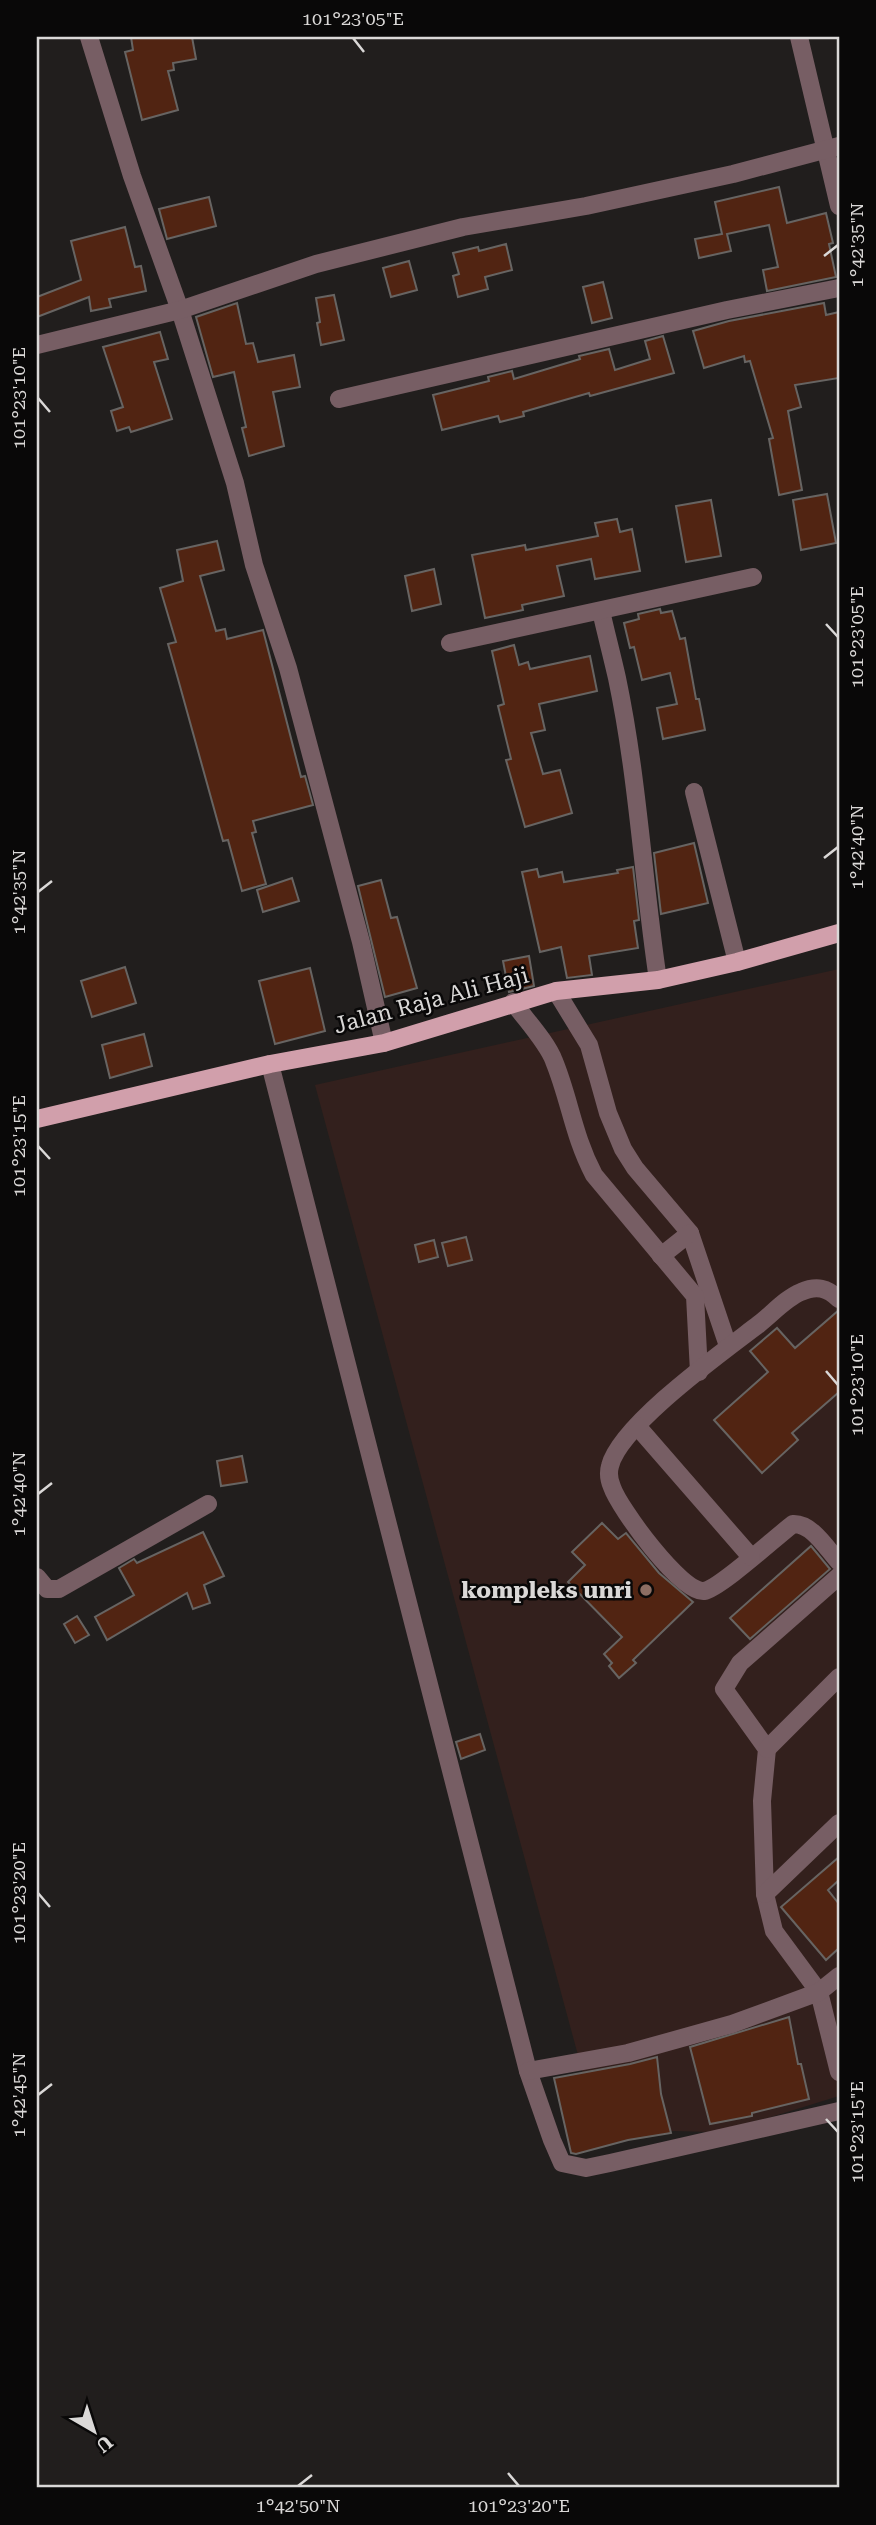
<svg xmlns="http://www.w3.org/2000/svg" width="876" height="2525" font-family="'Roboto Serif',serif">
<style>
.education{fill:#33201d}
.building{fill:#512412;stroke:#676462;stroke-width:2}
.lines{fill:none;stroke-linecap:round;stroke-linejoin:round}
.minor{stroke:#775e64;stroke-width:18}
.major{stroke:#d19fab;stroke-width:18}
.ticks{fill:none;stroke:#dad8d7;stroke-width:2.5}
.education-dot{fill:#8d6e63;stroke:#090808;stroke-width:2.5}
.labels{text-anchor:middle;stroke-width:5;stroke-linejoin:round;paint-order:stroke}
.street-label{font-size:23px;fill:#dad8d7;stroke:#090808}
.poi-label{font-size:23px;font-weight:bold;fill:#dad8d7;stroke:#090808;text-anchor:end}
.neatline{fill:none;stroke:#dad8d7;stroke-width:2.5}
.ticks-label{font-size:18px;text-anchor:middle;fill:#dad8d7}
</style>
<rect width="100%" height="100%" fill="#211e1d"/>
<path class="education" d="M839 969V2096L771 2117 711 2132 598 2129 315 1085Z"/>
<g class="building">
<path d="M131 37H192L196 59 173 63 174 70 168 71 178 110 142 120 125 52 133 50Z"/>
<path d="M779 187 787 223 826 213 833 243 829 244 836 277 767 291 763 270 778 267 769 225 727 234 731 251 699 258 695 239 722 234 715 202Z"/>
<path d="M209 197 216 226 167 239 159 209Z"/>
<path d="M125 227 135 267 141 266 146 291 109 299 111 307 91 311 89 297 37 317V297L81 280 71 241Z"/>
<path d="M506 244 512 270 485 277 488 289 458 297 453 276 459 274 453 253 478 247 479 251Z"/>
<path d="M409 261 417 290 391 297 383 268Z"/>
<path d="M603 282 612 318 592 323 583 287Z"/>
<path d="M334 295 344 340 321 345 317 323 320 322 316 298Z"/>
<path d="M237 303 246 344 253 343 258 362 294 355 300 387 273 392 284 446 249 456 242 428 246 427 234 372 213 377 196 317Z"/>
<path d="M824 303 826 315 839 312V378L795 385 801 407 788 411 802 490 779 495 769 439 773 438 750 361 745 362 744 356 704 368 693 331 729 321Z"/>
<path d="M160 332 168 359 154 362 172 419 131 432 129 427 117 431 111 411 123 407 103 347Z"/>
<path d="M663 336 674 373 590 396 589 393 523 412 524 416 500 422 498 416 442 430 433 395 489 381 488 377 512 371 514 379 580 359 579 356 609 349 615 370 650 359 645 341Z"/>
<path d="M827 494 836 543 801 550 793 500Z"/>
<path d="M711 500 721 556 686 562 676 506Z"/>
<path d="M617 519 620 532 632 529 640 571 595 579 591 559 557 566 564 596 522 605 523 610 485 618 472 555 525 545 526 550 598 536 595 523Z"/>
<path d="M217 541 224 570 200 576 216 631 225 629 227 639 263 630 301 777 305 776 313 805 253 821 256 832 252 833 266 884 242 891 228 840 223 841 178 679 168 644 176 642 160 588 183 581 177 550Z"/>
<path d="M434 569 441 604 412 611 405 576Z"/>
<path d="M660 609 661 613 672 611 680 639 685 638 696 699H699L705 730 663 739 657 708 677 704 670 673 642 680 634 647 630 648 624 623 639 619 638 614Z"/>
<path d="M514 645 519 665 528 662 530 669 590 656 597 691 539 704 545 730 531 733 543 774 560 770 572 813 525 827 506 760 511 759 498 706 504 704 492 651Z"/>
<path d="M694 843 708 903 661 914 654 853Z"/>
<path d="M633 867 639 920 634 921 638 948 589 956 592 975 567 978 561 947 540 952 522 872 537 869 539 877 562 872 564 882 618 873 617 870Z"/>
<path d="M292 878 299 901 263 912 257 890Z"/>
<path d="M381 880 391 918 397 917 417 988 385 997 358 886Z"/>
<path d="M529 956 534 986 509 992 503 961Z"/>
<path d="M125 967 136 1003 92 1017 81 981Z"/>
<path d="M310 968 325 1031 275 1044 259 981Z"/>
<path d="M144 1034 152 1066 110 1078 102 1045Z"/>
<path d="M466 1237 472 1260 448 1266 442 1243Z"/>
<path d="M434 1240 438 1257 419 1262 415 1245Z"/>
<path d="M839 1310V1392L792 1433 798 1440 762 1473 714 1420 768 1372 750 1351 777 1328 795 1348Z"/>
<path d="M242 1456 247 1482 221 1486 217 1461Z"/>
<path d="M602 1523 618 1539 626 1533 659 1573 693 1602 633 1660 636 1663 619 1678 609 1666 612 1663 604 1654 622 1637 568 1582 585 1565 572 1552Z"/>
<path d="M203 1532 224 1576 204 1585 210 1603 193 1609 187 1593 107 1640 95 1617 134 1595 119 1568 134 1559 137 1563Z"/>
<path d="M811 1546 830 1569 750 1639 730 1618Z"/>
<path d="M77 1616 89 1635 75 1643 64 1624Z"/>
<path d="M480 1734 485 1750 461 1759 456 1742Z"/>
<path d="M839 1857V1880L828 1890 839 1904V1948L826 1960 781 1907Z"/>
<path d="M789 2017 798 2064H801L809 2099 752 2113V2116L710 2124 690 2047Z"/>
<path d="M657 2057 661 2094 671 2133 628 2140 576 2154 571 2153 554 2078 630 2064Z"/>
</g>
<g class="lines">
<g class="minor">
<path d="M89 37 132 176 180 310 235 483 254 565 288 668 361 942 384 1043"/>
<path d="M799 37 839 206"/>
<path d="M37 345 180 310 316 264 463 227 586 206 733 174 839 146"/>
<path d="M339 399 727 310 839 288"/>
<path d="M601 611C606 633 612 656 617 678 638 778 643 880 658 980"/>
<path d="M450 643 753 577"/>
<path d="M694 792 737 962"/>
<path d="M556 991 589 1045 608 1113 623 1149 635 1168 690 1233 728 1346"/>
<path d="M513 1002C525 1019 547 1042 554 1061 570 1100 573 1135 594 1175L695 1296 699 1372"/>
<path d="M270 1064 528 2071 552 2140 562 2163 586 2168 610 2163 839 2111"/>
<path d="M661 1256 690 1233"/>
<path d="M839 1299C827 1288 817 1285 801 1292 786 1298 772 1314 759 1324 724 1351 620 1425 610 1466 608 1473 609 1480 612 1487 619 1508 682 1594 704 1591 719 1589 777 1536 793 1524 812 1523 827 1549 839 1562"/>
<path d="M637 1426 751 1557"/>
<path d="M839 1576 740 1663 724 1689 767 1749 762 1801 765 1894 774 1931 819 1992 839 2072"/>
<path d="M37 1577 47 1589H59L208 1504"/>
<path d="M767 1749 839 1677"/>
<path d="M765 1894 839 1823"/>
<path d="M528 2071 628 2053 732 2024 819 1992 839 1976"/>
</g>
<path class="major" d="M37 1119 270 1064 384 1043 556 991 658 980 737 962 839 933"/>
</g>
<path class="ticks" d="M353 38 364 52M824 256 838 245M38 398 50 412M826 624 838 637M824 858 838 847M38 892 52 881M38 1146 50 1159M826 1371 838 1385M38 1494 52 1483M38 1893 50 1907M38 2095 52 2084M826 2119 838 2132M508 2473 519 2486M298 2486 312 2475"/>
<circle class="education-dot" cx="646" cy="1590" r="7"/>
<g class="labels">
<g class="street-label">
<text transform="translate(431 1000) rotate(-15)" y="8">Jalan Raja Ali Haji</text>
</g>
<g class="poi-label">
<text x="632" y="1598">kompleks unri</text>
</g>
</g>
<rect width="876" height="2525" fill="none" stroke="#090808" stroke-width="77"/>
<g transform="translate(94 2431) rotate(141)" stroke="#090808" stroke-width="5" paint-order="stroke">
<path d="M0-5L12 26L0 18L-12 26Z" fill="#dad8d7"/>
<text y="-10" font-size="19" font-weight="bold" text-anchor="middle" fill="#dad8d7">U</text>
</g>
<rect x="38" y="38" width="800" height="2448" class="neatline"/>
<g class="ticks-label">
<text x="353" y="25">101°23'05"E</text>
<text transform="translate(857 245) rotate(-90)" y="6">1°42'35"N</text>
<text transform="translate(19 398) rotate(-90)" y="6">101°23'10"E</text>
<text transform="translate(857 637) rotate(-90)" y="6">101°23'05"E</text>
<text transform="translate(857 847) rotate(-90)" y="6">1°42'40"N</text>
<text transform="translate(19 892) rotate(-90)" y="6">1°42'35"N</text>
<text transform="translate(19 1146) rotate(-90)" y="6">101°23'15"E</text>
<text transform="translate(857 1385) rotate(-90)" y="6">101°23'10"E</text>
<text transform="translate(19 1494) rotate(-90)" y="6">1°42'40"N</text>
<text transform="translate(19 1893) rotate(-90)" y="6">101°23'20"E</text>
<text transform="translate(19 2095) rotate(-90)" y="6">1°42'45"N</text>
<text transform="translate(857 2132) rotate(-90)" y="6">101°23'15"E</text>
<text x="298" y="2512">1°42'50"N</text>
<text x="519" y="2512">101°23'20"E</text>
</g>
</svg>
